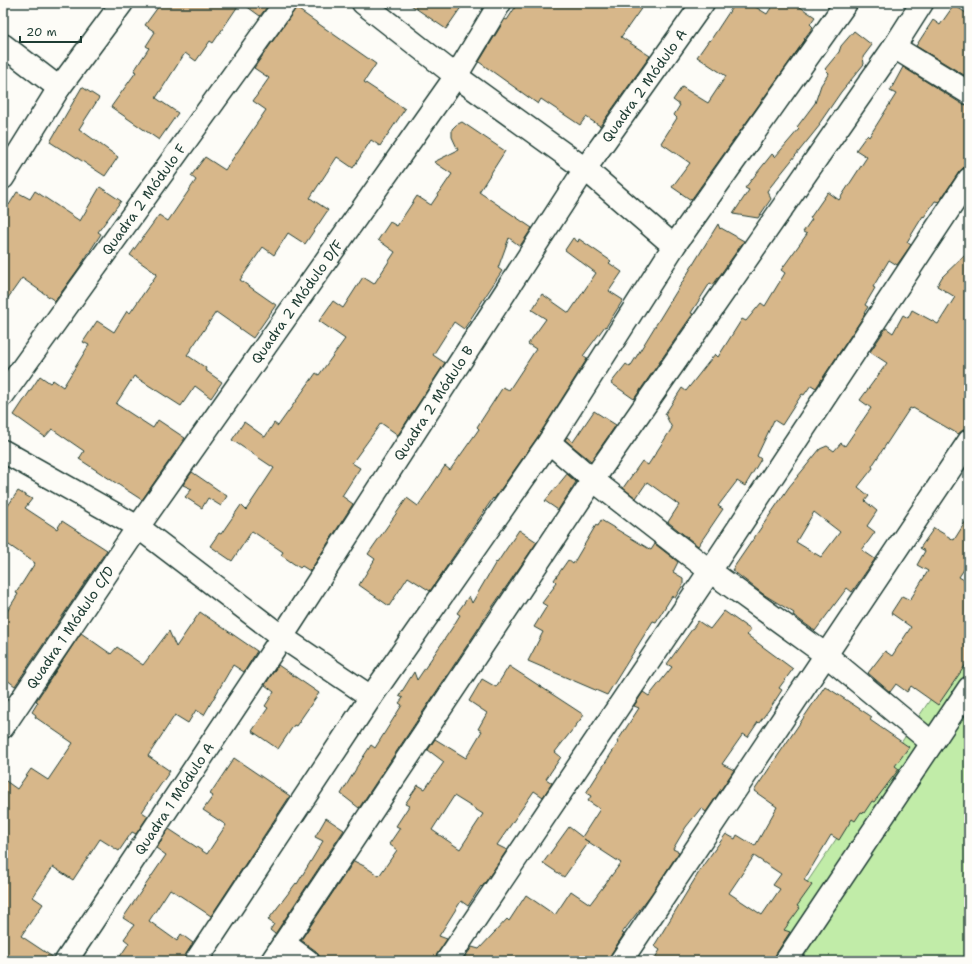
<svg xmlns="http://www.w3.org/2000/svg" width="972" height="964" font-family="'Shantell Sans',sans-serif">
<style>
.green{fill:#c1eca8;stroke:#70946e}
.building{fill:#d7b78a;stroke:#1f3d34;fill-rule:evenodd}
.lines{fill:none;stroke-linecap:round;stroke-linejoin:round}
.minor-casing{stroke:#1f3d34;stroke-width:25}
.minor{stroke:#fdfcf7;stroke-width:22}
.labels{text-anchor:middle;stroke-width:3.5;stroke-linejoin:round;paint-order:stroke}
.street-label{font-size:14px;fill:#1f3d34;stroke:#fdfcf7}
</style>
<rect width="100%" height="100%" fill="#fdfcf7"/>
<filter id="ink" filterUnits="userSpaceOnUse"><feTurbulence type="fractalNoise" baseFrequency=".025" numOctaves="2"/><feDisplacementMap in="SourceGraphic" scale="8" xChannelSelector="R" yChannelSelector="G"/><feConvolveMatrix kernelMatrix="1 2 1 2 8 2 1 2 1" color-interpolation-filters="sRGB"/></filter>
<g filter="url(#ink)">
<path class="green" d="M969 642V961H754Z"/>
<g class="building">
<path d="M161 3H240L213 43 210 41 196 61 185 53 156 98 178 113 159 140 111 107 136 72 134 71 149 48 146 46 155 32 145 25Z"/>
<path d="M242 3H270L260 16Z"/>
<path d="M408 3H464L446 29Z"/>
<path d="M518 3H645L621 37 650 56 600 126 586 117 580 125 541 99 538 104 479 62 505 19 507 20Z"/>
<path d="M735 3H749L767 14 774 3H794L815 17 810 24 813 27 804 39 805 40 691 200 672 187 690 163 661 143 677 118 674 115 680 105 673 100 682 87 708 103 726 76 697 57 709 40 710 41Z"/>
<path d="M954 5 969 15V78L916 46 933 20 940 25Z"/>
<path d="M296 8 376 64 364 82 405 109 380 146 371 140 353 168 337 157 310 198 328 210 305 244 288 233 274 255 263 247 240 280 276 305 253 338 216 312 187 355 206 368 205 370 222 382 211 398 195 386 181 406 134 376 116 404 153 428 158 420 185 438 142 500 79 459 84 451 52 429 45 437 14 415 40 376 50 383 53 380 63 387 89 345 83 342 97 321 114 332 127 311 130 313 157 274 130 255 159 215 168 221 196 180 191 176 205 157 225 170 266 110 253 101 269 78 254 68Z"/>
<path d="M854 31 872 45 863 57 864 64 841 92 819 124 820 125 767 191 771 199 758 218 733 214 749 190 745 188 772 154 775 157 799 129 797 127 815 103 821 85 829 73 825 69 839 52 841 46Z"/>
<path d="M903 67 962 104 969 105V167L963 168 959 172 939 202 935 201 924 217 923 216 907 242 911 245 897 265 889 260 873 287 875 288 865 305 868 307 864 313 865 314 816 388 811 385 804 395 802 394 782 425 774 420 757 456 761 459 745 486 737 481 718 506 723 509 698 546 668 522 679 505 647 482 636 498 623 488 642 461 648 465 672 428 665 414 682 388 686 391 715 354 718 357 742 319 746 321 761 303 765 306 785 273 781 270 807 234 803 232 812 219 810 218 828 192 839 200 867 157 856 150 867 135 869 137 896 94 890 91Z"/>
<path d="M82 87 99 98 79 129 118 157 105 176 65 150 64 151 50 142Z"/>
<path d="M462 122 505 151 479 192 532 228 520 246 509 238 498 268 502 271 464 329 454 322 433 355 445 363 398 435 381 423 352 463 360 468 342 496 353 504 310 571 302 566 300 568 281 555 283 552 252 531 232 561 210 546 219 533 221 534 241 505 246 510 274 468 232 440 244 422 265 437 274 423 278 426 316 373 319 375 345 339 319 321 333 301 343 308 363 277 374 284 395 252 378 240 390 222 397 226 417 196 431 205 452 174 434 162 458 150 452 137V129L456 125Z"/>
<path d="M100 187 121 201 98 232 101 234 79 268 55 301 22 278 3 305V201L9 205 17 192 30 199 35 191 80 221Z"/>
<path d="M718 224 720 229 721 228 744 241 713 285 710 283 691 313 693 314 690 318 634 399 611 383 626 364 630 367Z"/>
<path d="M573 238 578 242 579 239 611 261 609 263 622 272 609 291 623 300 606 327 605 326 583 356 587 359 539 435 494 499 493 498 430 591 408 577 389 606 359 585 375 559 368 554 407 498 418 506 445 466 450 470 479 429 477 427 503 387 509 390 536 349 528 344 546 319 532 310 542 294 569 313 596 273 565 250Z"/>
<path d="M969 251V428L963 430 958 434 913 408 912 409 910 408 872 466 873 468 858 487 869 496 865 501 877 511 867 526 875 532 862 550 875 559 852 592 847 588 815 631 793 615 794 613 763 594 732 570 789 487 820 449 827 446 834 451 841 443 845 446 871 408 860 400 887 363 870 352 886 328 893 333 903 315 908 318 912 310 938 324 955 297 937 286 942 277ZM814 512 840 532 821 557 796 542Z"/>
<path d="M594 411 616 425 591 461 565 440 567 437 573 442Z"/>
<path d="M192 472 227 496 221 506 208 498 202 508 185 497 192 489 183 485Z"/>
<path d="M567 474 576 482 558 510 545 501Z"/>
<path d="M18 491 32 499 25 508 57 529 62 521 107 550 15 686 3 677V618L18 594 16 593 35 563 3 541V513Z"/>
<path d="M969 516V562L959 577 969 583V660L938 705 911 686 907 692 896 684 890 692 868 673 885 651 892 656 911 627 891 613 902 596 910 600 928 571 917 565 925 551 920 548 934 528 954 540Z"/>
<path d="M601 520 651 550 655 544 678 562 673 572 683 578V585L675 598 672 596 656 622 653 621 607 695 528 661 543 632 534 627 547 606 542 603 554 587 553 586 556 582 554 580 568 560 573 564 596 525 598 526Z"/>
<path d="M519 530 537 542 482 622V623L359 808 341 794 356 769V768L371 745 375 748 402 705 399 703 403 698 399 696 414 672 417 680 452 628 460 615 457 613 469 596 472 603 496 562 497 563Z"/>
<path d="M724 611 751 630 747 635 793 669 779 688 782 690 771 707 759 723 758 722 748 737 743 734 722 764 734 770 706 812 701 808 686 827 673 849 679 852 652 893 622 933 624 934 611 954 609 961H507L504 959V961H462L472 947 479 949 507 919 509 921 526 895 555 915 571 891 590 904 621 863 584 839 589 842 564 877 543 863 569 827 582 837 600 809 588 801 591 796 586 793 618 743 617 742 639 708 634 706 643 692 649 696 672 667 667 664 698 621 710 629Z"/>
<path d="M200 612 257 651 244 672 233 665 204 715 196 710 188 723 175 715 148 756 170 771 142 812 148 816 136 834 132 832 119 851 100 839 73 880 53 867 33 897 43 904 21 936 54 958V961H3V779L17 789 31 769 48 780 73 743 35 717 36 715 32 712 38 702 36 701 81 633 111 654 117 647 143 665 169 631 176 647Z"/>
<path d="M278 665 319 693 296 726 294 725 278 749 252 731 268 708 265 706 274 692 265 685Z"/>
<path d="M509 666 584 715 555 752 561 757 546 779 552 783 543 797 534 791 497 845 507 850 482 887 481 886 468 906 461 901 439 936 447 939 437 954 435 961H320L319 956 316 951 301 940 354 861 364 866 379 876 397 850 389 844 400 828 396 826 409 806 405 804 418 785 425 789 444 762 428 750 435 739 466 758 482 731 478 729 487 713 469 701 482 679 496 687ZM454 796 483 814 460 849 432 830Z"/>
<path d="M825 686 872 717 870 720 909 747 895 766 899 769 874 802 872 801 864 813 861 812 855 821 852 819 839 840 831 835 804 880 812 885 797 906 800 908 784 930 790 932 776 954 774 961H653L660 950 654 946 704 864 726 834 735 839 737 835 755 846 777 807 754 791ZM754 856 781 874 773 885 780 889 762 915 729 893Z"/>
<path d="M234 758 290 796 211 916 170 889 149 921 177 941 181 934 193 943 186 954 184 961H117L129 943 124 939 134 925 123 918 166 855 156 848 169 829 207 854 226 825 203 810 213 796 210 794Z"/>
<path d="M326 818 344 830 275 934 270 930 274 924 268 920 296 883 297 884 323 841 315 837Z"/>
</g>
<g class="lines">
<defs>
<g id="minor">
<path d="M363 3 456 76 585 169 674 246"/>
<path d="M3 45 59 88"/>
<path d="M894 47 969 93"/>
<path d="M3 178 59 88 122 3"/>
<path id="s1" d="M3 395 285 3"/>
<path d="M549 442 593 480 710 571 826 655 932 743"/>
<path d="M3 451 138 527 282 637 371 697"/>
<path id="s2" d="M3 727 138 527 456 76 500 3"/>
<path d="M284 943 308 961"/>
<path id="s3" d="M66 961 282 637 585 169 703 3"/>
<path d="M196 961 371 697 549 442 674 246 846 3"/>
<path d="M272 961 593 480 894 47 922 3"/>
<path d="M447 961 710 571 969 179"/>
<path d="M621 961 969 441"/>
<path d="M786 961 969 688"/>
</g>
</defs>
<use href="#minor" class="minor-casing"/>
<use href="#minor" class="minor"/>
</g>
</g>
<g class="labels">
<g class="street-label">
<text dy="5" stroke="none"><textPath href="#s3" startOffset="1049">Quadra 2 Módulo A</textPath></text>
<text dy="5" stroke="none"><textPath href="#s1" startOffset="241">Quadra 2 Módulo F</textPath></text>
<text dy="5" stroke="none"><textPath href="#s2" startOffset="517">Quadra 2 Módulo D/F</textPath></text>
<text dy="5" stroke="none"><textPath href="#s3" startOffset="668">Quadra 2 Módulo B</textPath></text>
<text dy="5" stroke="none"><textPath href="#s2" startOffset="120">Quadra 1 Módulo C/D</textPath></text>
<text dy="5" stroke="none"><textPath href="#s3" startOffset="195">Quadra 1 Módulo A</textPath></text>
</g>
</g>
<rect width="972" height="964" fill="none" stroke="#fdfcf7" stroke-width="16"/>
<rect x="8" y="8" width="956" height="948" fill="none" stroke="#1f3d34" stroke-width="1.5" filter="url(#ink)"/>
<path d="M20 36v6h61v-6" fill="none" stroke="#1f3d34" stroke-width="2"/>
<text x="26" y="36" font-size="12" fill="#1f3d34" stroke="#fdfcf7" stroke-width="3" paint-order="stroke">20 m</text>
</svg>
